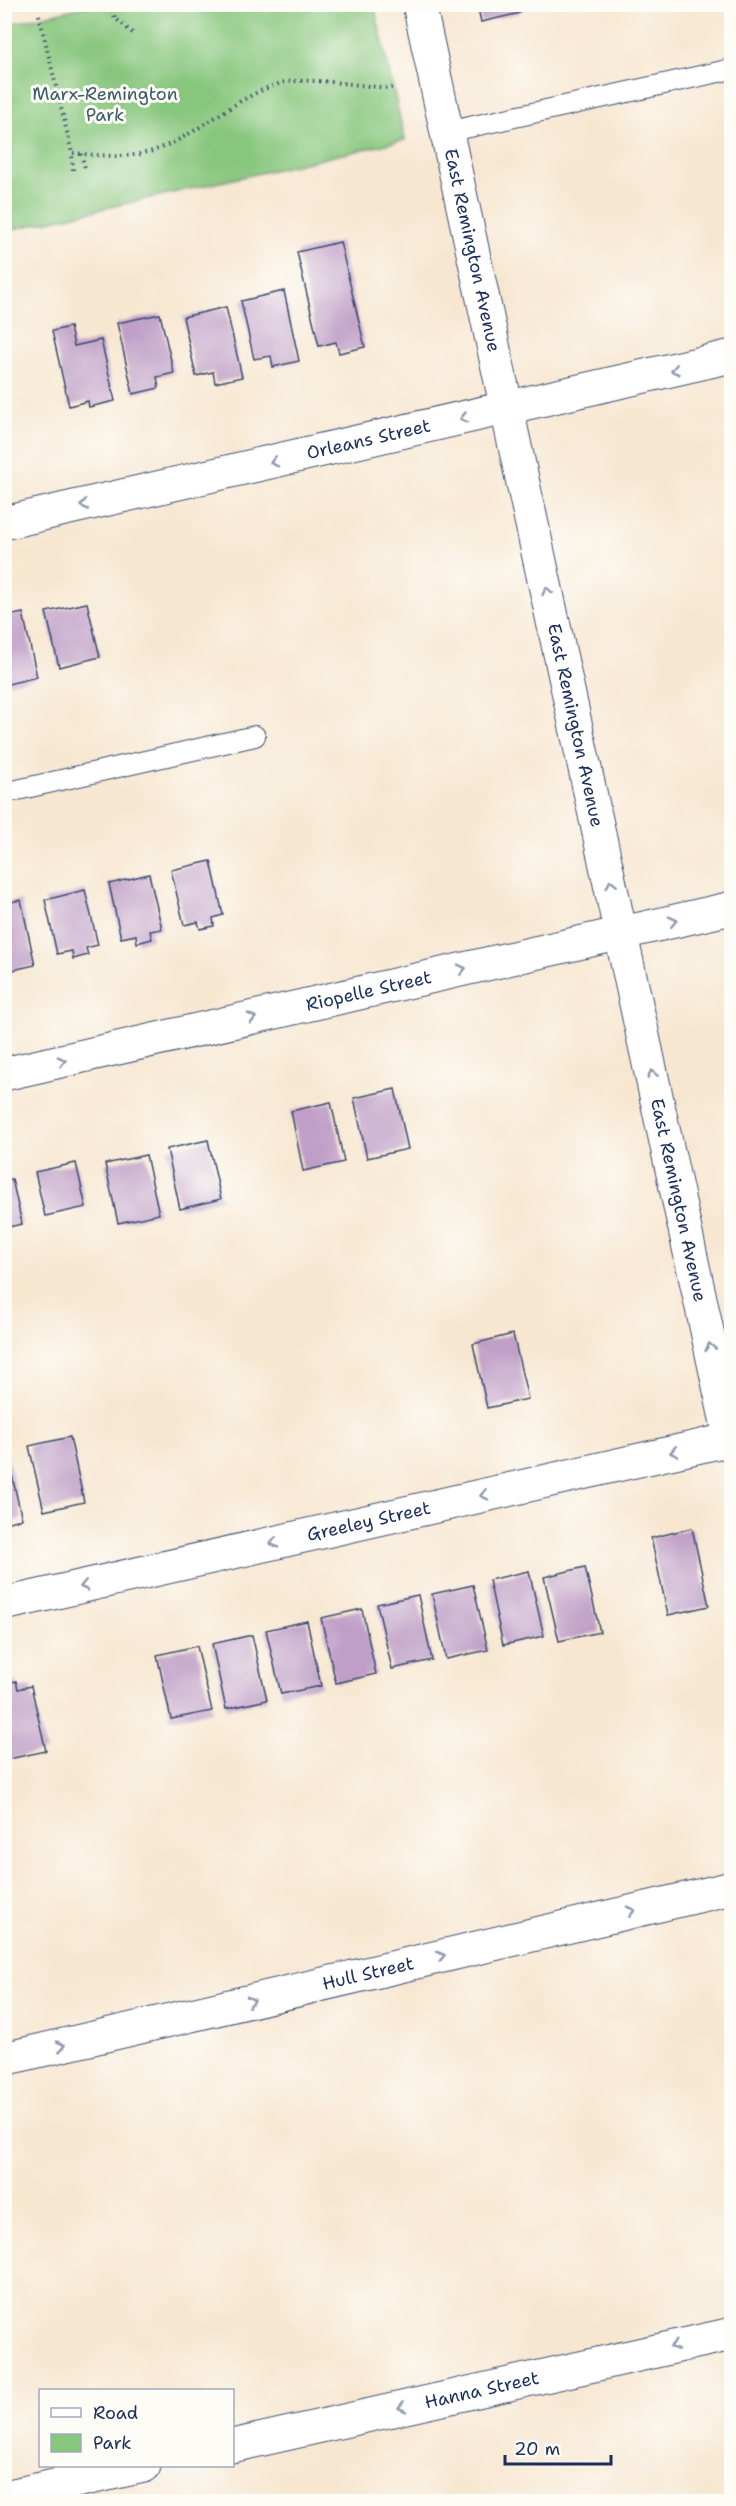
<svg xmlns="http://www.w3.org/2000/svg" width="736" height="2506" font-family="'Shantell Sans',sans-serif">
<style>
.green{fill:#87c67d;stroke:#517a6e;stroke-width:1.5}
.building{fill:#bf9fc7}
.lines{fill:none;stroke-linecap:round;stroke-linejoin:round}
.service-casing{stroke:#3c4b6f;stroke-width:22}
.minor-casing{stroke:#3c4b6f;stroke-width:35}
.path{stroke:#3c4b6f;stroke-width:4;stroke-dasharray:1.5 4.5;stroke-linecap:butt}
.service{stroke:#fff;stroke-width:20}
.minor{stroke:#fff;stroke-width:33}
.oneway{stroke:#8d97ae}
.labels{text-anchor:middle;stroke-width:6;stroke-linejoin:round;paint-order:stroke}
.park-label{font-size:18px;fill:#3b5c67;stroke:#fdfcf7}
.street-label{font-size:18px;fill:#1b2f5e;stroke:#fdfcf7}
</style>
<rect width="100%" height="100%" fill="#fdfcf7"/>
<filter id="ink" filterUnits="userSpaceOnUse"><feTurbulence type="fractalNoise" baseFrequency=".0167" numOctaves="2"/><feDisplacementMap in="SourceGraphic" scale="12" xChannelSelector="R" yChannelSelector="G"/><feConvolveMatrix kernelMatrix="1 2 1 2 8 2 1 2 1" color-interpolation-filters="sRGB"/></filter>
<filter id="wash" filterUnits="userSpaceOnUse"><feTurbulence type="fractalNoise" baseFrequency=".008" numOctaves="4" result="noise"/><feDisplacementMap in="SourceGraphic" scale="24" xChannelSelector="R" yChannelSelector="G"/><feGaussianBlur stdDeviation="1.35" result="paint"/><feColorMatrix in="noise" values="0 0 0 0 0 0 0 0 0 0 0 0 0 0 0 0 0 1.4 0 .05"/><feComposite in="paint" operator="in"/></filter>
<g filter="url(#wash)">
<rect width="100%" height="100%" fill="#f7e7d1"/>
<path class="green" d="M92 5H374L405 140 5 231V25Z"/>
<g id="blocks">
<g class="building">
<path d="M477 4H518L520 13 481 22Z"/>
<path d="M340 242 365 347 339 353 336 342 319 346 297 252Z"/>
<path d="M284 291 299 361 273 367 271 356 254 359 241 301Z"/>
<path d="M226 307 242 377 215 383 213 372 196 376 183 317Z"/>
<path d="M160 314 174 373 157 377 159 388 133 394 117 323Z"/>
<path d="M70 327 74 346 101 340 115 401 89 407 88 401 69 406 52 331Z"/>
<path d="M87 603 100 657 59 667 46 612Z"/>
<path d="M23 613 37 677 4 685V617Z"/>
<path d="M211 861 223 915 213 918 214 926 200 929 198 922 184 925 171 870Z"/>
<path d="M149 874 162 929 150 931 152 939 137 943 136 935 121 938 109 884Z"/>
<path d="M85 890 98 945 86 948 88 955 73 959 72 951 57 954 45 900Z"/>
<path d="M21 900 35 965 4 972V903Z"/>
<path d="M395 1089 408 1149 367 1158 354 1098Z"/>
<path d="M331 1102 344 1162 303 1171 291 1111Z"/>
<path d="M208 1140 221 1199 180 1209 167 1149Z"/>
<path d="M146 1155 159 1214 118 1223 105 1164Z"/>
<path d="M76 1163 86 1207 45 1216 35 1172Z"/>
<path d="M12 1179 22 1224 4 1228V1181Z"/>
<path d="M513 1334 528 1399 487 1408 473 1344Z"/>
<path d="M70 1437 84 1502 44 1511 29 1446Z"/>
<path d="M7 1454 22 1519 4 1523V1455Z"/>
<path d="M692 1528 709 1606 668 1615 651 1538Z"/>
<path d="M585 1567 600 1632 559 1641 544 1577Z"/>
<path d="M529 1571 544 1636 503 1645 489 1580Z"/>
<path d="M473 1585 488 1650 446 1659 432 1594Z"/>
<path d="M418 1595 432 1660 392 1669 377 1604Z"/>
<path d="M362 1609 376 1674 336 1683 321 1618Z"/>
<path d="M307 1621 321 1686 281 1694 266 1630Z"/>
<path d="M252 1635 267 1700 226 1709 212 1644Z"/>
<path d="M197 1646 212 1711 171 1719 157 1655Z"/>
<path d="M16 1681 18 1689 31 1686 46 1751 4 1760V1684Z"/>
</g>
</g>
</g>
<g filter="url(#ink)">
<use href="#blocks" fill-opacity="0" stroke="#3c4b6f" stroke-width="1.5"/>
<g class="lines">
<defs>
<g id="service">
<path d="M447 132 732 69"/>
<path d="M4 793 255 736"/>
</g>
<g id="minor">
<path id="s1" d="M419 4 732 1446"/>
<path id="s2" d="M4 523 732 356"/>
<path id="s3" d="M4 1074 732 908"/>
<path id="s4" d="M4 1604 732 1439"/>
<path id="s5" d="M4 2059 732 1888"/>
<path id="s6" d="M232 2446 732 2334"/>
<path d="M4 2497 144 2466"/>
</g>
</defs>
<use href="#service" class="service-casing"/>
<use href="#minor" class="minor-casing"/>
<g class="path">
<path d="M111 4 115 18 135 35"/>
<path d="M39 15 72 153"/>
<path d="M81 154 86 171"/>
<path d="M73 170 72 153C97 155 124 159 149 152 196 138 231 99 278 84 304 75 362 87 392 88"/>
</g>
<use href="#service" class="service"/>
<use href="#minor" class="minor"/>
</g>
<defs><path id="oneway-chevron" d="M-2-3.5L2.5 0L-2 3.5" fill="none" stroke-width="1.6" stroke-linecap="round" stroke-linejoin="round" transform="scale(1.5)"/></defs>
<g class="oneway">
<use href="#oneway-chevron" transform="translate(675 370) rotate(167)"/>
<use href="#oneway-chevron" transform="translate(464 418) rotate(167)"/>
<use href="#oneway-chevron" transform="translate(274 462) rotate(167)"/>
<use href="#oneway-chevron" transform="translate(84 505) rotate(167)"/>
<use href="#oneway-chevron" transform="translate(547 591) rotate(-102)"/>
<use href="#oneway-chevron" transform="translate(611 884) rotate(-102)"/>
<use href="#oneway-chevron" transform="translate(673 921) rotate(-13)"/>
<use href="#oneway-chevron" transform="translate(462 969) rotate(-13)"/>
<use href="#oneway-chevron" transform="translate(252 1018) rotate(-13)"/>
<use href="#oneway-chevron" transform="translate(62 1061) rotate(-13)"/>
<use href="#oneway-chevron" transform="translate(652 1074) rotate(-102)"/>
<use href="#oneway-chevron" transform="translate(710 1347) rotate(-102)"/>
<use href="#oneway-chevron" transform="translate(674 1452) rotate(167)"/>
<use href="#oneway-chevron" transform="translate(484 1495) rotate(167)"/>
<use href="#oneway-chevron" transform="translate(274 1543) rotate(167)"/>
<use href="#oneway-chevron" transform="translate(84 1586) rotate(167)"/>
<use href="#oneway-chevron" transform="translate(631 1911) rotate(-13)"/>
<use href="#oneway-chevron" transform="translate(441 1956) rotate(-13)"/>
<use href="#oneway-chevron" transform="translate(251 2001) rotate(-13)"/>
<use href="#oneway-chevron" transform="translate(61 2046) rotate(-13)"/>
<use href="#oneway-chevron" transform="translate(674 2346) rotate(167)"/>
<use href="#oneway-chevron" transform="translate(402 2407) rotate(167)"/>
</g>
</g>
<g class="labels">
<g class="park-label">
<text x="105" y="100">Marx-Remington<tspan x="105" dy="21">Park</tspan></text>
</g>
<g class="street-label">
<text dy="6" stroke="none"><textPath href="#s1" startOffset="252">East Remington Avenue</textPath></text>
<text dy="6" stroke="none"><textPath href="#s2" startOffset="374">Orleans Street</textPath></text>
<text dy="6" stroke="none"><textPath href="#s1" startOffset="738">East Remington Avenue</textPath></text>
<text dy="6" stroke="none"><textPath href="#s3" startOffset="374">Riopelle Street</textPath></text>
<text dy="6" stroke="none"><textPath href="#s1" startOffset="1224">East Remington Avenue</textPath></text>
<text dy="6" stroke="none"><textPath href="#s4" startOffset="374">Greeley Street</textPath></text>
<text dy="6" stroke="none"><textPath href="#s5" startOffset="374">Hull Street</textPath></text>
<text dy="6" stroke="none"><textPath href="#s6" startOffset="256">Hanna Street</textPath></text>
</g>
</g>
<rect width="736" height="2506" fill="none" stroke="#fdfcf7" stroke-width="24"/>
<rect x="39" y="2389" width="195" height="78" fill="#fdfcf7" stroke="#a3aaba" stroke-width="1.5"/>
<rect x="51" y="2408" width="30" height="9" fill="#ffffff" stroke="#a3aaba" stroke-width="1.5"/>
<text x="93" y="2419" font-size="18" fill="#1b2f5e">Road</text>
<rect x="51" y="2434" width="30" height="18" fill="#87c67d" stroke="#a3aaba" stroke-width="1.5"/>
<text x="93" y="2449" font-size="18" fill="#1b2f5e">Park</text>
<path d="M505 2455v9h106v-9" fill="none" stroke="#1b2f5e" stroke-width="3"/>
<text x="514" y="2455" font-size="18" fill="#1b2f5e" stroke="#fdfcf7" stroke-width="4.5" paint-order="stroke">20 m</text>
</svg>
